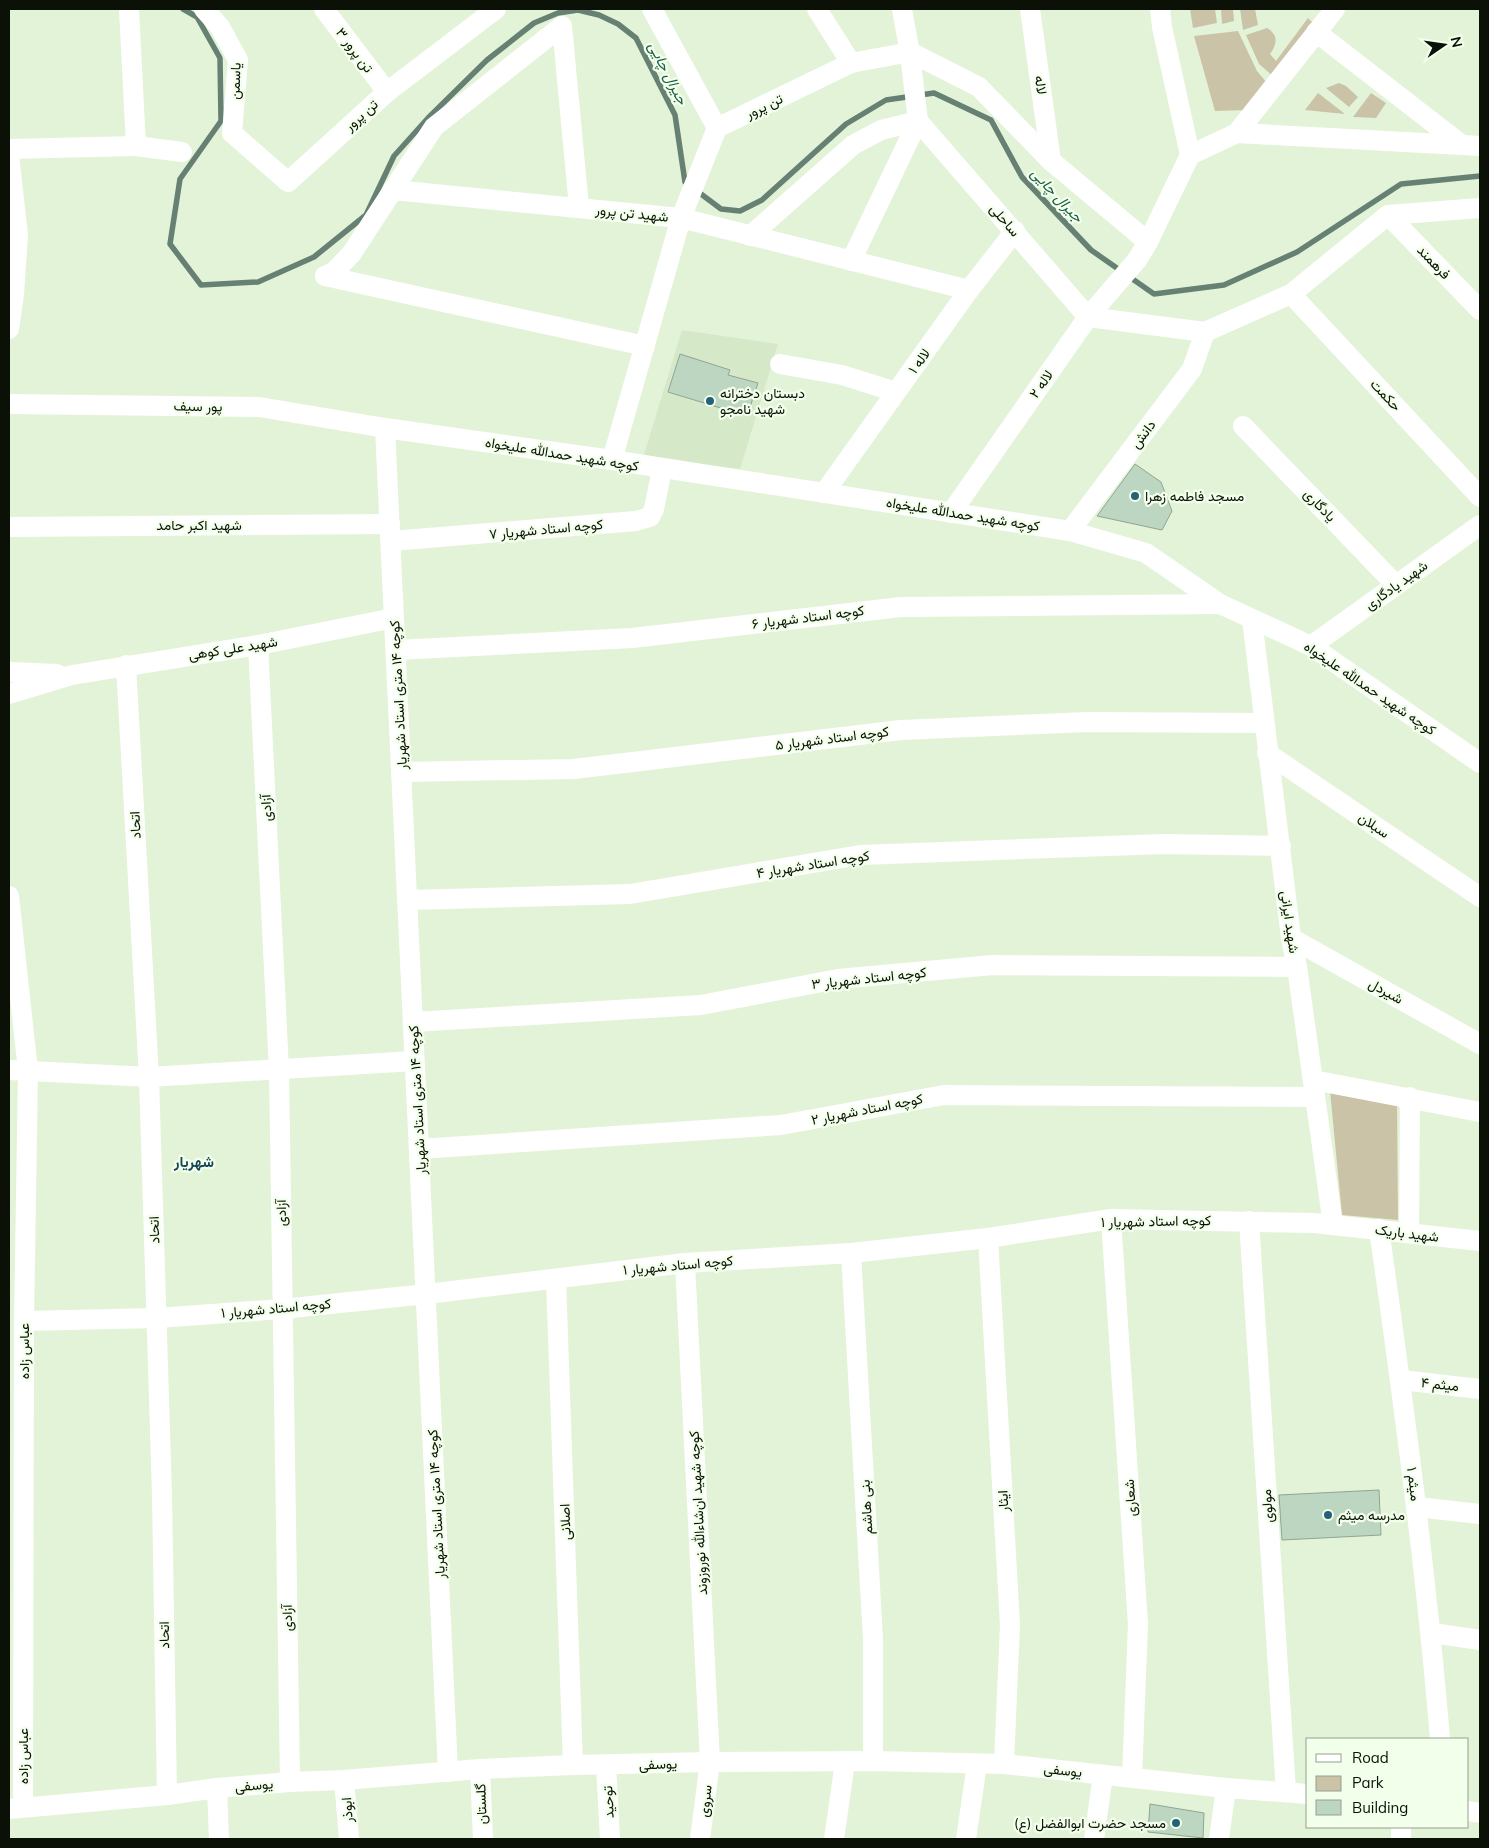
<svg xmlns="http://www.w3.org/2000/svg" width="1489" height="1848" font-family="Mulish,Vazirmatn,sans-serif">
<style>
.built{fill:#d5e8c7}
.green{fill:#cbc3a7}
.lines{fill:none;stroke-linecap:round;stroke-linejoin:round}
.stream{stroke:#668073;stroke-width:5.5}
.building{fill:#bdd6c2;stroke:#8ea693}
.minor{stroke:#fff;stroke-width:20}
.poi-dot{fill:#256279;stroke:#f2ffea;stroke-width:2}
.labels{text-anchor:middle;stroke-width:4.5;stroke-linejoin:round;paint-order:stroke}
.street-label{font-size:14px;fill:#0c1108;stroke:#f2ffea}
.poi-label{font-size:14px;fill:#0c1108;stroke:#f2ffea;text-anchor:start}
.water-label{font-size:15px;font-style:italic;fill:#1e5e4b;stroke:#f2ffea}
.neighbourhood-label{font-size:15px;font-weight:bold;fill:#154759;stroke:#f2ffea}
</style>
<rect width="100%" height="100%" fill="#e3f3d8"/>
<path class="built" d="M682 330 778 344 740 469 643 458Z"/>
<g class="green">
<path d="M1190 9H1215L1217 23 1193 28Z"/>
<path d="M1221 9H1233L1234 21 1222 24Z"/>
<path d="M1240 9H1255L1258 25 1243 30Z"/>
<path d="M1308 18 1315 25 1274 77 1259 64 1246 35 1267 28C1279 35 1277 44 1270 54L1276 61Z"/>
<path d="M1238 31 1257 71 1267 83 1247 110 1215 111 1194 36Z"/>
<path d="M1339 83 1346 86 1358 97 1349 107 1326 88Z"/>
<path d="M1318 93 1345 114 1305 110Z"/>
<path d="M1371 93 1386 103 1376 118 1353 117Z"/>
<path d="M1330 1091 1397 1097 1398 1220 1342 1215Z"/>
</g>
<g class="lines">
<path class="stream" d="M183 9 197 17 220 58 221 121 180 179 170 244 201 285 258 282 314 257 366 215 394 156 428 118 487 60 534 23 558 13 578 10 599 15 618 24 636 38 675 115 685 182 721 209 740 211 762 200 846 124 886 100 934 93 991 120 1022 177 1091 250 1154 294 1224 285 1297 252 1401 184 1480 176"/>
</g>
<g class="building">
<path d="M680 354 730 370 728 375 758 383 747 416 668 392Z"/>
<path d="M1135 464 1161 482 1172 511 1162 530 1097 516Z"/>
<path d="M1379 1490 1381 1535 1282 1540 1279 1495Z"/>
<path d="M1150 1804 1204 1813 1203 1838 1148 1832Z"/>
</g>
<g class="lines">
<g class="minor">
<path d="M204 9 220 27 238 60 232 133 288 182 387 92 496 9"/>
<path d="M324 9 387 92"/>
<path d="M652 9 717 128 851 63 910 52"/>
<path d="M817 9 851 63"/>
<path d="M1030 9 1051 161"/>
<path d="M1160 9 1162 27 1190 155 1237 133 1335 9"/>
<path d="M1316 32 1462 145"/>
<path d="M910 52 979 87 1051 161 1148 242"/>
<path d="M717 128 681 218 969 290"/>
<path d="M1237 133 1480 146"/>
<path d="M136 146 182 152"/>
<path d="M9 149 136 146 129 9"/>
<path d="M9 155 18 235 14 294 9 329"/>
<path d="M393 190 681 218 612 460"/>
<path d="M1388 215 1480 310"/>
<path d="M750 236 853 145 881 130 918 121 1088 317 1205 332 1291 294 1388 215 1480 208"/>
<path d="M851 261 918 121 910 54 902 9"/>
<path d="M325 276 334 272 352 253 434 127 562 26 579 207"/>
<path d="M325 276 645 346"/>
<path d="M1291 294 1480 497"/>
<path d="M780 364 842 375 896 392"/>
<path d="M9 404 259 407 385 428 612 460 1070 531 1146 553 1220 604 1311 646 1480 763"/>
<path d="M1243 426 1396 585"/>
<path d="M385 428 448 1772"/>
<path d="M824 493 969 290 1015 231"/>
<path d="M951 513 1088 317 1137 260 1148 242 1190 155"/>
<path d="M9 527 390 524"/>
<path d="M1070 531 1192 369 1205 332"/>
<path d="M391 541 636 521 650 517 654 509 662 469"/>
<path d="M1252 619 1291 938 1297 967 1333 1225"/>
<path d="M258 645 279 1070 290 1782"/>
<path d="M1311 646 1480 525"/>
<path d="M396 650 632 638 901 607 1220 604"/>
<path d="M126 665 149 1077 162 1495 167 1795"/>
<path d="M9 672 57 674"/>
<path d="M9 694 72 675 258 645 394 618"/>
<path d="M1267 753 1480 897"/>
<path d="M402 772 574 769 901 730 1088 722 1263 723"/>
<path d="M9 896 28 1071 24 1321 23 1807"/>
<path d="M408 900 630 894 860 855 1164 844 1281 846"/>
<path d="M1291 938 1480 1044"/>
<path d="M413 1022 701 1005 838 979 993 965 1297 967"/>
<path d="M9 1070 149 1077 414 1061"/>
<path d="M1313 1080 1480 1112"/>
<path d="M419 1149 781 1125 944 1095 1315 1097"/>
<path d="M1111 1219 1138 1624 1132 1777"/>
<path d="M1249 1221 1286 1791"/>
<path d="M1379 1229C1403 1399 1426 1569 1440 1739"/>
<path d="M1409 1233 1410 1097"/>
<path d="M988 1238 1010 1625 1004 1764"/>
<path d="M851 1253 873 1639V1761"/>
<path d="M685 1263 710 1762 700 1839"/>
<path d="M556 1279 573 1765"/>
<path d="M24 1321 157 1318 282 1309 427 1294 685 1263 851 1253 988 1238 1111 1219 1314 1223 1480 1241"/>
<path d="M1401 1380 1480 1389"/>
<path d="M1417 1507 1480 1514"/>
<path d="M1432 1633 1480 1640"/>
<path d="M606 1765 610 1839"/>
<path d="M480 1769 483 1839"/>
<path d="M344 1780 349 1839"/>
<path d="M217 1788 219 1839"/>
<path d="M9 1809 167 1795 217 1788 290 1782 344 1780 480 1769 573 1765 710 1762 873 1761 1004 1764 1226 1788 1308 1794"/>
<path d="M1468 1811 1480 1813"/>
<path d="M1401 1827V1839"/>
<path d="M834 1839 845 1762"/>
<path d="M966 1839 977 1764"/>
<path d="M1094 1839 1103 1775"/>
<path d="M1219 1839 1226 1788"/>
</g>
</g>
<g class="poi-dot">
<circle cx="710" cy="401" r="5"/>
<circle cx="1135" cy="496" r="5"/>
<circle cx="1328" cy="1515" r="5"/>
<circle cx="1176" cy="1823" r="5"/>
</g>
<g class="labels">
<g class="street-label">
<text transform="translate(355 50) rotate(53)" y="5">تن پرور ۳</text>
<text transform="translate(235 81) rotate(-88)" y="5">یاسمن</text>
<text transform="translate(1041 85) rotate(82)" y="5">لاله</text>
<text transform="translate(764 106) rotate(-26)" y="5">تن پرور</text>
<text transform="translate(361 115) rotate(-42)" y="5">تن پرور</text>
<text transform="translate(632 213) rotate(6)" y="5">شهید تن پرور</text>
<text transform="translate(1005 220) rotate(49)" y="5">ساحلی</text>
<text transform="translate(1434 262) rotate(46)" y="5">فرهمند</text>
<text transform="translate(919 361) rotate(-54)" y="5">لاله ۱</text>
<text transform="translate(1041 384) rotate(-55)" y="5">لاله ۲</text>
<text transform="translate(1386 395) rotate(47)" y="5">حکمت</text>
<text transform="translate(198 406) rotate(1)" y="5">پور سیف</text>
<text transform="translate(1143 434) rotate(-53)" y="5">دانش</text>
<text transform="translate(562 454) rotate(9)" y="5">کوچه شهید حمدالله علیخواه</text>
<text transform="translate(1320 505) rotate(46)" y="5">یادگاری</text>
<text transform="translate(963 514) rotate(9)" y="5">کوچه شهید حمدالله علیخواه</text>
<text x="199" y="530">شهید اکبر حامد</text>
<text transform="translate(546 529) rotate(-5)" y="5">کوچه استاد شهریار ۷</text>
<text transform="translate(1396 585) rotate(-36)" y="5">شهید یادگاری</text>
<text transform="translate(808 617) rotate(-7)" y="5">کوچه استاد شهریار ۶</text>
<text transform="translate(233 648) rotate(-9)" y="5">شهید علی کوهی</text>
<text transform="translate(1370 688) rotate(34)" y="5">کوچه شهید حمدالله علیخواه</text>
<text transform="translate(398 695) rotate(-93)" y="5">کوچه ۱۴ متری استاد شهریار</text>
<text transform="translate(832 738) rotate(-7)" y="5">کوچه استاد شهریار ۵</text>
<text transform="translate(266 808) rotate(-93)" y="5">آزادی</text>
<text transform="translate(135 825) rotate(-93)" y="5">اتحاد</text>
<text transform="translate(1374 825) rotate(34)" y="5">سبلان</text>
<text transform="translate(813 864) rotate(-9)" y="5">کوچه استاد شهریار ۴</text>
<text transform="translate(1290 922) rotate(82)" y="5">شهید ایرانی</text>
<text transform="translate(869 978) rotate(-6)" y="5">کوچه استاد شهریار ۳</text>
<text transform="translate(1386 991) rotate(29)" y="5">شیردل</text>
<text transform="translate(417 1100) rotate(-93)" y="5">کوچه ۱۴ متری استاد شهریار</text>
<text transform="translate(867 1109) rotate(-11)" y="5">کوچه استاد شهریار ۲</text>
<text transform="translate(281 1213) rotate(-91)" y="5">آزادی</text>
<text transform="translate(1156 1221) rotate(-1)" y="5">کوچه استاد شهریار ۱</text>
<text transform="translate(154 1230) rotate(-92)" y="5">اتحاد</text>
<text transform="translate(1407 1233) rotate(7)" y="5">شهید باریک</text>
<text transform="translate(678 1265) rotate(-5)" y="5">کوچه استاد شهریار ۱</text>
<text transform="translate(276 1308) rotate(-5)" y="5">کوچه استاد شهریار ۱</text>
<text transform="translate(24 1351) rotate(-90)" y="5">عباس زاده</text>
<text transform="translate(1440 1384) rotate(6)" y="5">میثم ۴</text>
<text transform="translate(1414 1484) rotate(83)" y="5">میثم ۱</text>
<text transform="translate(1130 1498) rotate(-94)" y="5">شعاری</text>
<text transform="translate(1003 1501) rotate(-93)" y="5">ایثار</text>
<text transform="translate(436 1504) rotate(-93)" y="5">کوچه ۱۴ متری استاد شهریار</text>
<text transform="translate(1267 1506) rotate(-94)" y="5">مولوی</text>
<text transform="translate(866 1507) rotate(-93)" y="5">بنی هاشم</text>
<text transform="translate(698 1513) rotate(-93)" y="5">کوچه شهید ان‌شاءالله نوروزوند</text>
<text transform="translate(565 1522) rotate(-92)" y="5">اصلانی</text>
<text transform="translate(287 1618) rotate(-91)" y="5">آزادی</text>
<text transform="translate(164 1635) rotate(-91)" y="5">اتحاد</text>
<text transform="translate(23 1756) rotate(-90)" y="5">عباس زاده</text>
<text transform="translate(658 1764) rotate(-2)" y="5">یوسفی</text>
<text transform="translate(1063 1770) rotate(6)" y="5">یوسفی</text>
<text transform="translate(254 1785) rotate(-5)" y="5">یوسفی</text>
<text transform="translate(705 1801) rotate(-83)" y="5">سروی</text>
<text transform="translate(608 1802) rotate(-93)" y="5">توحید</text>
<text transform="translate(481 1804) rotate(-92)" y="5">گلستان</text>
<text transform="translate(347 1810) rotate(-94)" y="5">ابوذر</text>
</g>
<g class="poi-label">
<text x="720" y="398">دبستان دخترانه<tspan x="720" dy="16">شهید نامجو</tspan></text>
<text x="1145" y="501">مسجد فاطمه زهرا</text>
<text x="1338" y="1520">مدرسه میثم</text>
<text x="1166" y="1828" text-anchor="end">مسجد حضرت ابوالفضل (ع)</text>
</g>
<g class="water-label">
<text transform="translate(668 73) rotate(63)" y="5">جیرال چایی</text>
<text transform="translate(1057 195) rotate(47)" y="5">جیرال چایی</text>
</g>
<g class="neighbourhood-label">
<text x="194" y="1167">شهریار</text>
</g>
</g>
<rect width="1489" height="1848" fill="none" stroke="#0c1108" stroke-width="20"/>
<rect x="1306" y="1738" width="162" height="90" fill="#f2ffea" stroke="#96a090"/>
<rect x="1316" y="1754" width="25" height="8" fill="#ffffff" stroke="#96a090"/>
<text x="1352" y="1763" font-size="15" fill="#0c1108">Road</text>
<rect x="1316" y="1776" width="25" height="15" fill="#cbc3a7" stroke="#96a090"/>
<text x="1352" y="1788" font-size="15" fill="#0c1108">Park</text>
<rect x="1316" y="1800" width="25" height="15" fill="#bdd6c2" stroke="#96a090"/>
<text x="1352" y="1813" font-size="15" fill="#0c1108">Building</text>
<g transform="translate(1444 45) rotate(77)" stroke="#f2ffea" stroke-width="4" paint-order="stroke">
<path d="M0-4L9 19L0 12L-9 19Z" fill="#0c1108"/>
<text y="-8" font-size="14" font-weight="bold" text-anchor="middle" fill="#0c1108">N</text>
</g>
</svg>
